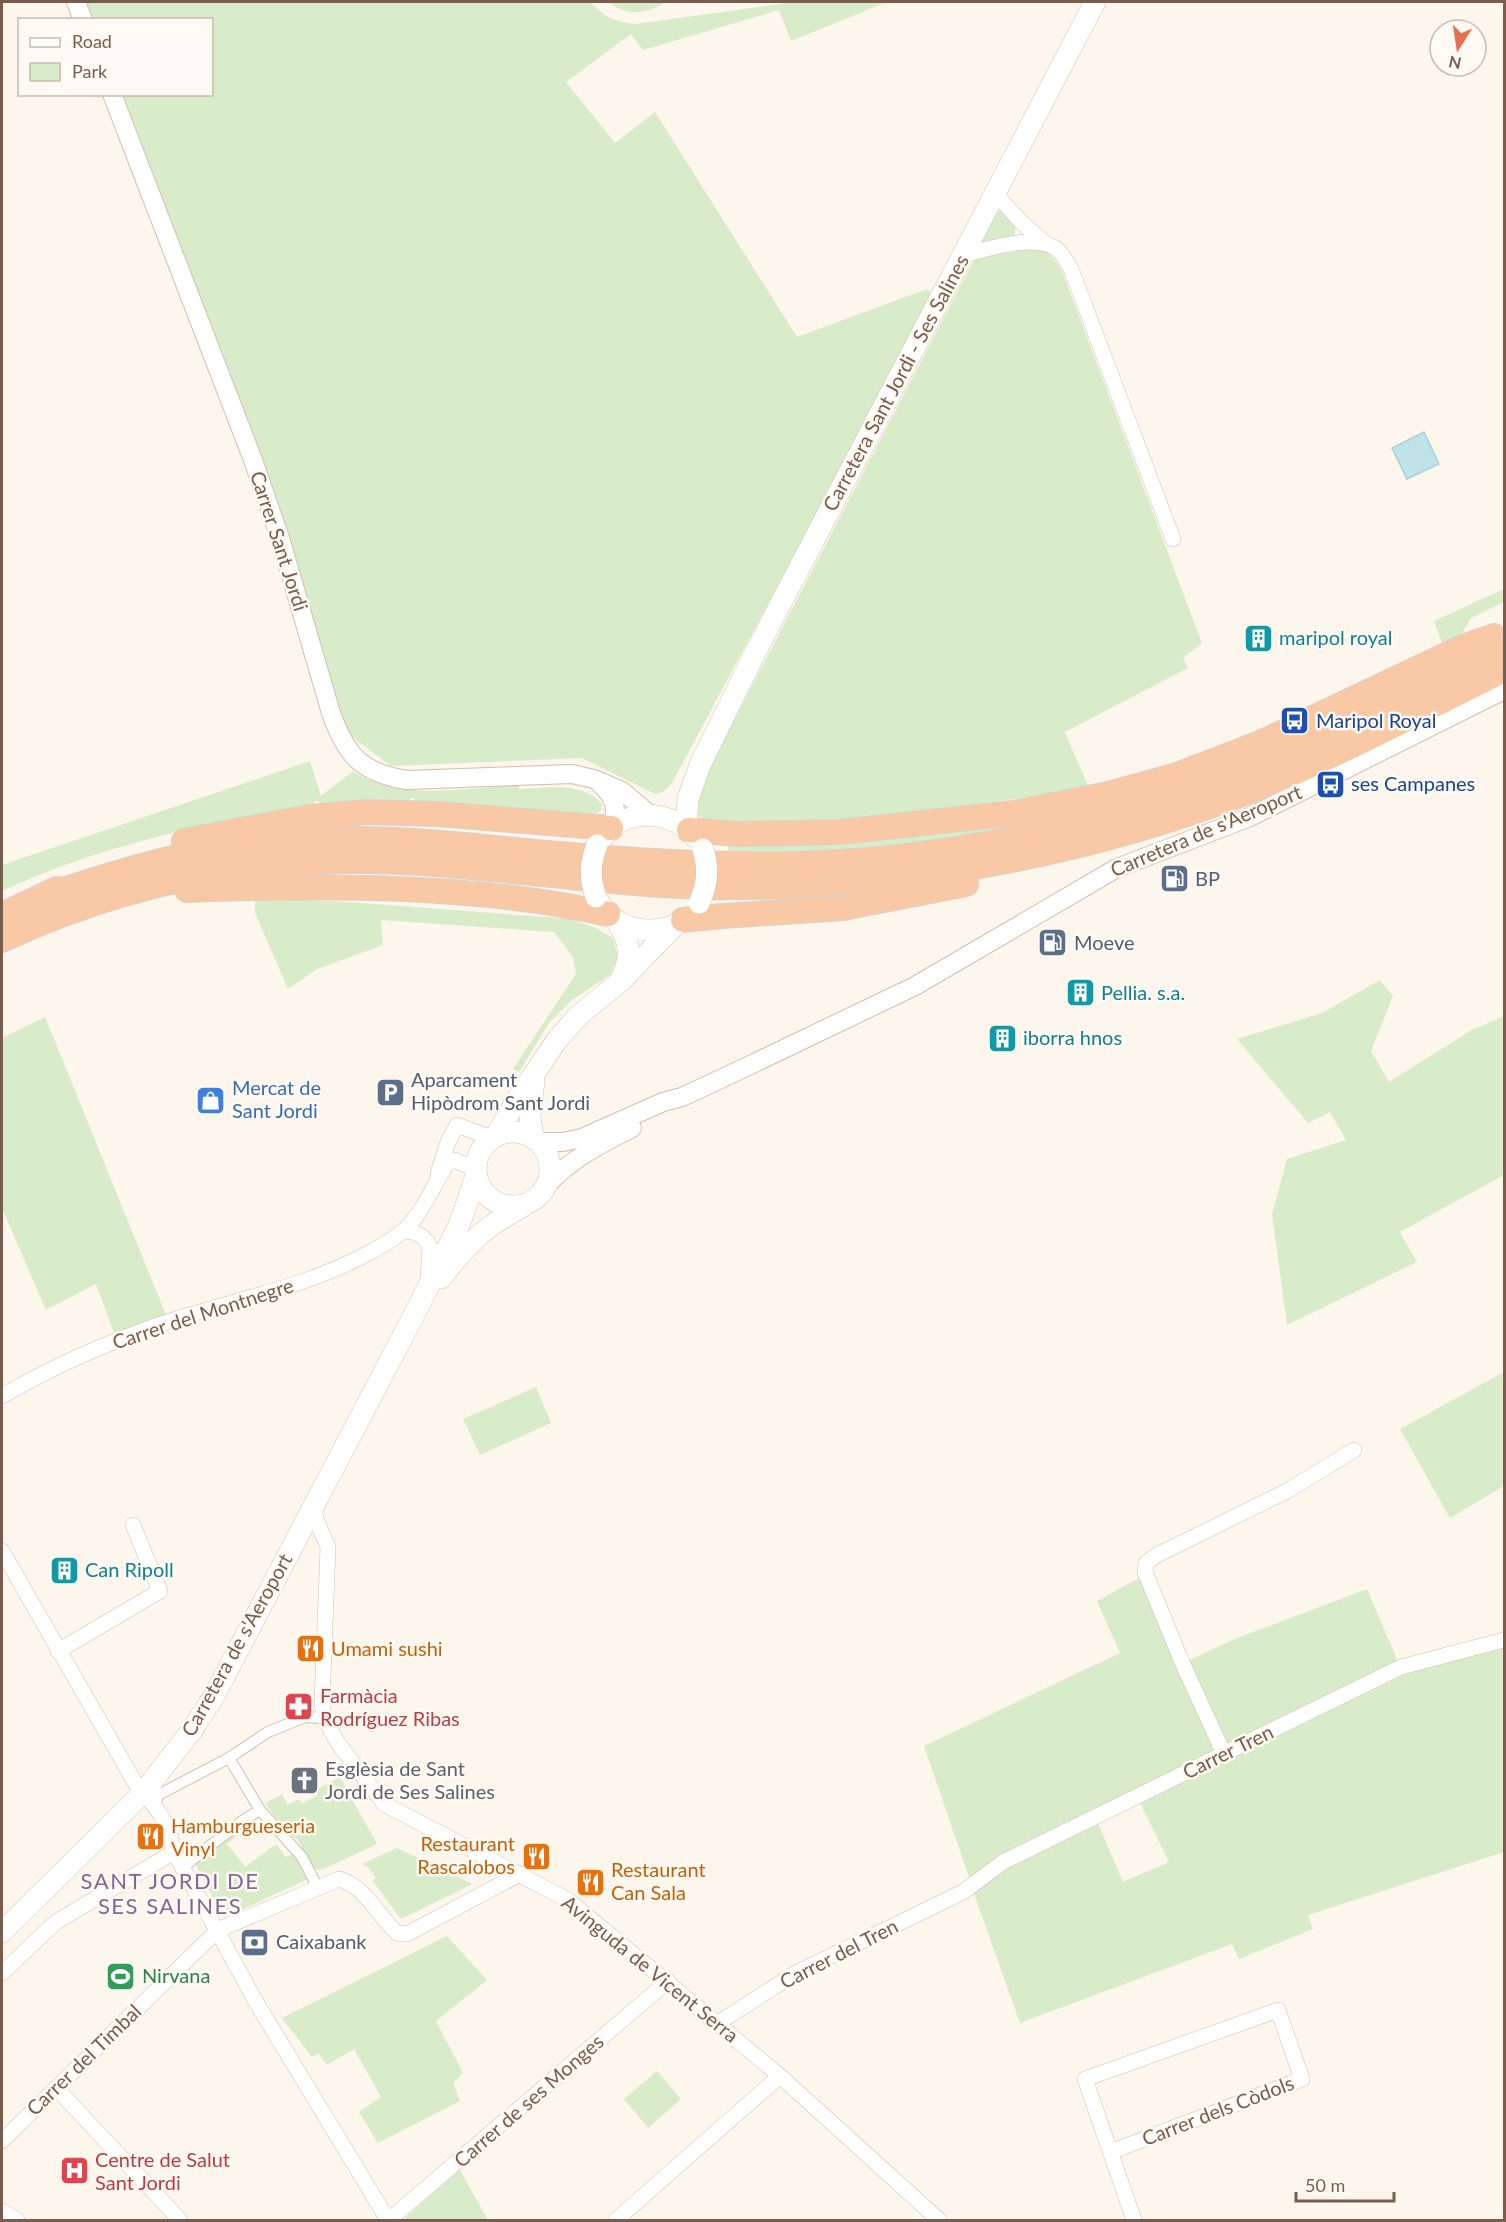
<svg xmlns="http://www.w3.org/2000/svg" width="1506" height="2222" font-family="Lato,sans-serif">
<style>
.green{fill:#d8ecc9}
.water{fill:#bfe3e8;stroke:#a5d3da;stroke-width:1.5}
.lines{fill:none;stroke-linecap:round;stroke-linejoin:round}
.pedestrian-casing{stroke:#d1beb0;stroke-width:12}
.minor-casing{stroke:#d1beb0;stroke-width:16}
.tertiary-casing{stroke:#d1beb0;stroke-width:20}
.secondary-casing{stroke:#d6c0b0;stroke-width:22}
.trunk-casing{stroke:#dad1cd;stroke-width:26}
.pedestrian{stroke:#fff;stroke-width:10}
.minor{stroke:#fff;stroke-width:15}
.tertiary{stroke:#fff;stroke-width:18}
.secondary{stroke:#fff;stroke-width:21}
.trunk{stroke:#f9c8a4;stroke-width:24}
.secondary-bridge-casing{stroke:#d6c0b0;stroke-width:22;stroke-linecap:butt}
.secondary-bridge{stroke:#fff;stroke-width:21}
.labels{text-anchor:middle;stroke-width:5;stroke-linejoin:round;paint-order:stroke}
.street-label{font-size:20px;fill:#7a5c4d;stroke:#fffaf3}
.culture-label{font-size:20px;fill:#0d838f;stroke:#fffaf3;text-anchor:start}
.transit-label{font-size:20px;fill:#164399;stroke:#fffaf3;text-anchor:start}
.service-label{font-size:20px;fill:#4e5e75;stroke:#fffaf3;text-anchor:start}
.shop-label{font-size:20px;fill:#366cbe;stroke:#fffaf3;text-anchor:start}
.food-label{font-size:20px;fill:#c56008;stroke:#fffaf3;text-anchor:start}
.health-label{font-size:20px;fill:#be3a42;stroke:#fffaf3;text-anchor:start}
.worship-label{font-size:20px;fill:#5b616d;stroke:#fffaf3;text-anchor:start}
.leisure-label{font-size:20px;fill:#27864d;stroke:#fffaf3;text-anchor:start}
.quarter-label{font-size:22px;letter-spacing:1.5px;fill:#846695;stroke:#fffaf3}
</style>
<rect width="100%" height="100%" fill="#fdf6ec"/>
<g class="green">
<path d="M84 2H591C603 17 616 22 635 24L794 2H887L791 41 779 10 643 50 631 34 566 82 615 143 655 112 797 337 927 289 933 296 672 783 663 792 655 794 582 758 391 766 348 734 286 535 181 248 121 95 212 94V20L91 19Z"/>
<path d="M609 2H665C648 14 625 17 609 2Z"/>
<path d="M1001 211 1015 225V233L1012 239 986 247 981 242 996 212Z"/>
<path d="M1042 248 1053 258 1062 271 1202 643 1183 658 1188 668 1065 732 1089 788C1006 800 922 814 839 821 792 825 743 829 697 816L695 805 715 757 974 260 1007 251Z"/>
<path d="M1504 589V602L1471 618 1457 642 1445 651 1434 621Z"/>
<path d="M310 761 321 796 353 771C398 802 466 788 519 785V789C546 788 582 781 602 804L601 810 598 813 584 815 415 801V798H410V801H364L320 804 319 801 314 802V805C206 823 101 845 2 891V865Z"/>
<path d="M1086 811 953 838 829 852 728 853V842Z"/>
<path d="M255 898 348 902 572 919 598 929 613 938 618 957 610 975 572 1000 549 1023 519 1072 513 1069 576 974 573 957 554 932 381 920 383 945 317 969 288 989 255 913Z"/>
<path d="M1380 980 1393 996 1371 1051 1389 1082 1470 1031 1504 1016V1175L1400 1232 1417 1262 1287 1325 1272 1214 1287 1159 1346 1140 1330 1112 1308 1123 1237 1039 1322 1013Z"/>
<path d="M45 1017 167 1317 115 1336 96 1284 46 1310 2 1208V1038Z"/>
<path d="M1504 1372V1486L1450 1518 1400 1429Z"/>
<path d="M536 1387 551 1423 480 1455 463 1419Z"/>
<path d="M1137 1579 1144 1580 1216 1749 1206 1757 970 1880 924 1746 1120 1653 1097 1601Z"/>
<path d="M1367 1589 1396 1657V1664L1226 1746 1186 1662 1232 1640Z"/>
<path d="M1504 1648V1852L1308 1915 1313 1929 1239 1959 1232 1944 1020 2023 973 1891 1015 1864 1098 1823 1123 1882 1169 1862 1140 1803 1422 1666Z"/>
<path d="M340 1777 377 1844 324 1869 319 1870 313 1868 298 1840 286 1832 265 1803 282 1794 288 1805 299 1799 302 1804 318 1795 316 1790Z"/>
<path d="M236 1830 239 1834 227 1844 245 1867 276 1844 286 1857 293 1854 308 1879 224 1918 195 1863Z"/>
<path d="M397 1848 473 1884 401 1919 372 1880 376 1878 369 1868 362 1864Z"/>
<path d="M447 1936 487 1980 436 2021 463 2073 453 2083 460 2101 378 2143 359 2112 381 2097 354 2049 327 2065 318 2053 312 2057 282 2018Z"/>
<path d="M657 2071 681 2099 648 2128 624 2099Z"/>
<path d="M460 2170 488 2220H404L405 2218Z"/>
</g>
<path class="water" d="M1424 432 1439 464 1407 479 1392 448Z"/>
<g class="lines">
<defs>
<g id="pedestrian">
<path d="M229 1758 260 1810 302 1857 318 1888"/>
<path d="M155 1805 158 1795 229 1758 268 1732 305 1717 324 1718"/>
<path d="M183 1867 242 1821 260 1810"/>
</g>
<g id="minor">
<path d="M995 193 1021 222 1044 242"/>
<path d="M963 255C989 249 1036 232 1058 250 1063 255 1067 263 1071 269L1173 539"/>
<path d="M438 1173 448 1142 457 1125 492 1138"/>
<path d="M404 1231C417 1232 424 1235 430 1247L428 1279"/>
<path d="M2 1396C59 1363 122 1336 186 1316 244 1298 304 1286 359 1258 374 1250 389 1243 402 1232 422 1215 433 1186 447 1164L454 1160 469 1166 475 1172"/>
<path d="M313 1506 317 1522 328 1547 322 1703 324 1718 338 1743 384 1804 568 1900 780 2076 939 2220"/>
<path d="M2 1551 137 1786C156 1805 170 1825 174 1852L256 2002 388 2220"/>
<path d="M58 1651 160 1591 133 1525"/>
<path d="M1224 1754 1181 1660 1145 1572 1146 1563 1157 1555 1287 1491 1354 1450"/>
<path d="M2 1973 56 1922 174 1852"/>
<path d="M718 2023 796 1973 963 1892 1003 1862 1401 1667 1504 1640"/>
<path d="M56 2088 180 2220"/>
<path d="M2 2141 218 1930 339 1879C365 1886 378 1916 397 1933L407 1934 520 1874"/>
<path d="M1110 2152 1302 2079 1278 2010 1085 2079 1134 2220"/>
<path d="M2 2211 17 2220"/>
<path d="M389 2220 668 1981"/>
<path d="M616 2220 780 2076"/>
</g>
<g id="tertiary">
<path d="M76 2 83 20"/>
<path d="M112 94 253 460 280 538 331 713C346 755 361 773 407 780L572 774 594 779 622 791 649 814"/>
<path d="M600 784C615 796 616 807 615 825"/>
<path d="M538 1142H563L582 1138 663 1102 682 1097 744 1068 915 986 1117 868 1250 817 1504 690"/>
<path d="M548 1184C572 1158 601 1144 632 1128"/>
</g>
<g id="secondary">
<path d="M686 828 688 799 700 765 756 651 1095 2"/>
<path d="M600 841C623 807 668 808 694 836"/>
<path d="M598 901C614 929 646 936 675 925"/>
<path d="M617 922C630 941 632 955 622 977"/>
<circle cx="513" cy="1169" r="37"/>
<path d="M496 1136 516 1101 557 1040 578 1016 621 981 675 925"/>
<path d="M533 1138 530 1117 534 1080"/>
<path d="M441 1278C468 1243 483 1228 523 1206"/>
<path d="M2 1932 143 1793 192 1730 214 1696 414 1315 460 1223 476 1176"/>
</g>
<g id="trunk">
<path d="M689 830 737 834 841 832 1014 813 1108 794 1177 775 1258 744 1463 647 1494 636"/>
<path d="M184 841 310 817 366 812 437 814 611 828"/>
<path d="M187 890C322 885 475 884 608 914"/>
<path d="M43 896C77 886 111 874 145 865 213 847 285 839 355 839 424 839 491 848 559 854 648 862 736 867 824 863 951 857 1076 829 1195 789 1257 768 1317 738 1375 709 1418 687 1462 667 1504 645"/>
<path d="M2 915 57 889"/>
<path d="M683 920 722 916 843 908 966 884"/>
<path d="M2 940C135 878 273 853 420 863 531 870 642 890 755 887 929 883 1095 853 1258 788 1342 754 1423 710 1504 670"/>
</g>
</defs>
<use href="#pedestrian" class="pedestrian-casing"/>
<use href="#minor" class="minor-casing"/>
<use href="#tertiary" class="tertiary-casing"/>
<use href="#secondary" class="secondary-casing"/>
<use href="#trunk" class="trunk-casing"/>
<use href="#pedestrian" class="pedestrian"/>
<use href="#minor" class="minor"/>
<use href="#tertiary" class="tertiary"/>
<use href="#secondary" class="secondary"/>
<use href="#trunk" class="trunk"/>
<defs>
<g id="secondary-bridge">
<path d="M596 897C589 878 590 863 597 845"/>
<path d="M699 903C708 885 709 868 703 849"/>
</g>
</defs>
<use href="#secondary-bridge" class="secondary-bridge-casing"/>
<use href="#secondary-bridge" class="secondary-bridge"/>
</g>
<defs>
<symbol id="building-square" viewBox="-11 -11 22 22"><rect x="-9" y="-9" width="18" height="18" rx="4" fill="#0f9aa8" stroke="#fffaf3"/><path d="M-4-6H4V6H1V3H-1V6H-4ZM-2.5-4.3h1.7v1.8h-1.7ZM.8-4.3h1.7v1.8H.8ZM-2.5-1h1.7V.8h-1.7ZM.8-1h1.7V.8H.8Z" fill="#fff"/></symbol>
<symbol id="bus-square" viewBox="-11 -11 22 22"><rect x="-9" y="-9" width="18" height="18" rx="4" fill="#1a4fb4" stroke="#fffaf3"/><path d="M-5-6H5V4H4V6H2V4H-2V6H-4V4H-5ZM-3.5-4V0h7V-4ZM-3.5 1.2v1.5H-2V1.2ZM2 1.2v1.5H3.5V1.2Z" fill="#fff"/></symbol>
<symbol id="fuel-square" viewBox="-11 -11 22 22"><rect x="-9" y="-9" width="18" height="18" rx="4" fill="#5c6f8a" stroke="#fffaf3"/><path d="M-5.5-6h7V0h2V4h1.3V-2.5L3-4.5l.8-.8L6-3V5H2.5V1h-1V6h-7ZM-4.2-4.7v3.2H.2V-4.7Z" fill="#fff"/></symbol>
<symbol id="parking-square" viewBox="-11 -11 22 22"><rect x="-9" y="-9" width="18" height="18" rx="4" fill="#5c6f8a" stroke="#fffaf3"/><path d="M-3.5-5.5H1a3.5 3.5 0 0 1 0 7H-1V5.5H-3.5ZM-1-3.4V-.6H.8a1.4 1.4 0 0 0 0-2.8Z" fill="#fff"/></symbol>
<symbol id="shop-square" viewBox="-11 -11 22 22"><rect x="-9" y="-9" width="18" height="18" rx="4" fill="#3f7fe0" stroke="#fffaf3"/><path d="M-5-2.5h2.3a2.7 3.5 0 0 1 5.4 0H5L5.5 6h-11ZM-1.5-2.5h3a1.5 2.3 0 0 0-3 0Z" fill="#fff"/></symbol>
<symbol id="restaurant-square" viewBox="-11 -11 22 22"><rect x="-9" y="-9" width="18" height="18" rx="4" fill="#e8710a" stroke="#fffaf3"/><path d="M-5-6h1v4h1v-4h1v4h1v-4h1v5L-1.5 .5V6h-2V.5L-5-1ZM5-6V6H3V1.5H1.5Q1.5-4 5-6Z" fill="#fff"/></symbol>
<symbol id="pharmacy-square" viewBox="-11 -11 22 22"><rect x="-9" y="-9" width="18" height="18" rx="4" fill="#e0444e" stroke="#fffaf3"/><path d="M-2-6h4v4h4v4h-4v4h-4v-4h-4v-4h4Z" fill="#fff"/></symbol>
<symbol id="church-square" viewBox="-11 -11 22 22"><rect x="-9" y="-9" width="18" height="18" rx="4" fill="#6b7280" stroke="#fffaf3"/><path d="M-1.2-6h2.4v3.5h3.3v2.4h-3.3V6h-2.4V-.1h-3.3v-2.4h3.3Z" fill="#fff"/></symbol>
<symbol id="bank-square" viewBox="-11 -11 22 22"><rect x="-9" y="-9" width="18" height="18" rx="4" fill="#5c6f8a" stroke="#fffaf3"/><path d="M-6-4H6V4H-6ZM0-2.3a2.3 2.3 0 1 0 0 4.6a2.3 2.3 0 1 0 0-4.6Z" fill="#fff"/></symbol>
<symbol id="stadium-square" viewBox="-11 -11 22 22"><rect x="-9" y="-9" width="18" height="18" rx="4" fill="#2e9e5b" stroke="#fffaf3"/><path d="M0-5a6.5 5 0 1 0 0 10a6.5 5 0 1 0 0-10ZM-3.5-1.8h7v3.6h-7Z" fill="#fff"/></symbol>
<symbol id="hospital-square" viewBox="-11 -11 22 22"><rect x="-9" y="-9" width="18" height="18" rx="4" fill="#e0444e" stroke="#fffaf3"/><path d="M-5-5h3v3.5h4V-5h3V5h-3V1.5h-4V5h-3Z" fill="#fff"/></symbol>
</defs>
<g fill-rule="evenodd">
<use href="#building-square" x="1242" y="622" width="33" height="33"/>
<use href="#bus-square" x="1278" y="704" width="33" height="33"/>
<use href="#bus-square" x="1314" y="768" width="33" height="33"/>
<use href="#fuel-square" x="1158" y="862" width="33" height="33"/>
<use href="#fuel-square" x="1036" y="926" width="33" height="33"/>
<use href="#building-square" x="1064" y="976" width="33" height="33"/>
<use href="#building-square" x="986" y="1022" width="33" height="33"/>
<use href="#parking-square" x="374" y="1076" width="33" height="33"/>
<use href="#shop-square" x="194" y="1084" width="33" height="33"/>
<use href="#building-square" x="48" y="1554" width="33" height="33"/>
<use href="#restaurant-square" x="294" y="1632" width="33" height="33"/>
<use href="#pharmacy-square" x="282" y="1690" width="33" height="33"/>
<use href="#church-square" x="288" y="1764" width="33" height="33"/>
<use href="#restaurant-square" x="134" y="1820" width="33" height="33"/>
<use href="#restaurant-square" x="520" y="1840" width="33" height="33"/>
<use href="#restaurant-square" x="574" y="1866" width="33" height="33"/>
<use href="#bank-square" x="238" y="1926" width="33" height="33"/>
<use href="#stadium-square" x="104" y="1960" width="33" height="33"/>
<use href="#hospital-square" x="58" y="2154" width="33" height="33"/>
</g>
<g class="labels">
<g class="street-label">
<text transform="translate(896 383) rotate(-62)" y="7">Carretera Sant Jordi - Ses Salines</text>
<text transform="translate(279 541) rotate(72)" y="7">Carrer Sant Jordi</text>
<text transform="translate(1206 831) rotate(-23)" y="7">Carretera de s'Aeroport</text>
<text transform="translate(203 1314) rotate(-18)" y="7">Carrer del Montnegre</text>
<text transform="translate(237 1645) rotate(-61)" y="7">Carretera de s'Aeroport</text>
<text transform="translate(1228 1752) rotate(-26)" y="7">Carrer Tren</text>
<text transform="translate(839 1954) rotate(-27)" y="7">Carrer del Tren</text>
<text transform="translate(650 1969) rotate(39)" y="7">Avinguda de Vicent Serra</text>
<text transform="translate(84 2060) rotate(-44)" y="7">Carrer del Timbal</text>
<text transform="translate(529 2101) rotate(-41)" y="7">Carrer de ses Monges</text>
<text transform="translate(1218 2111) rotate(-21)" y="7">Carrer dels Còdols</text>
</g>
<g class="culture-label">
<text x="1279" y="645">maripol royal</text>
<text x="1101" y="1000">Pellia. s.a.</text>
<text x="1023" y="1045">iborra hnos</text>
<text x="85" y="1577">Can Ripoll</text>
</g>
<g class="transit-label">
<text x="1316" y="728">Maripol Royal</text>
<text x="1351" y="791">ses Campanes</text>
</g>
<g class="service-label">
<text x="1195" y="886">BP</text>
<text x="1074" y="950">Moeve</text>
<text x="411" y="1087">Aparcament<tspan x="411" dy="23">Hipòdrom Sant Jordi</tspan></text>
<text x="276" y="1949">Caixabank</text>
</g>
<g class="shop-label">
<text x="232" y="1095">Mercat de<tspan x="232" dy="23">Sant Jordi</tspan></text>
</g>
<g class="food-label">
<text x="331" y="1656">Umami sushi</text>
<text x="171" y="1833">Hamburgueseria<tspan x="171" dy="23">Vinyl</tspan></text>
<text x="515" y="1851" text-anchor="end">Restaurant<tspan x="515" dy="23">Rascalobos</tspan></text>
<text x="611" y="1877">Restaurant<tspan x="611" dy="23">Can Sala</tspan></text>
</g>
<g class="health-label">
<text x="320" y="1703">Farmàcia<tspan x="320" dy="23">Rodríguez Ribas</tspan></text>
<text x="95" y="2167">Centre de Salut<tspan x="95" dy="23">Sant Jordi</tspan></text>
</g>
<g class="worship-label">
<text x="325" y="1776">Esglèsia de Sant<tspan x="325" dy="23">Jordi de Ses Salines</tspan></text>
</g>
<g class="leisure-label">
<text x="142" y="1983">Nirvana</text>
</g>
<g class="quarter-label">
<text x="170" y="1889">SANT JORDI DE<tspan x="170" dy="25">SES SALINES</tspan></text>
</g>
</g>
<rect width="1506" height="2222" fill="none" stroke="#7a5c4d" stroke-width="6"/>
<rect x="18" y="18" width="195" height="78" fill="#fffaf3" stroke="#cabbb1" stroke-width="1.5"/>
<rect x="30" y="38" width="30" height="9" fill="#ffffff" stroke="#cabbb1" stroke-width="1.5"/>
<text x="72" y="48" font-size="18" fill="#7a5c4d">Road</text>
<rect x="30" y="63" width="30" height="18" fill="#d8ecc9" stroke="#cabbb1" stroke-width="1.5"/>
<text x="72" y="78" font-size="18" fill="#7a5c4d">Park</text>
<g transform="translate(1458 48) rotate(192)"><circle r="28" fill="#fffaf3" stroke="#cabbb1" stroke-width="1.5"/>
<path d="M0-4.5L10 22L0 15L-10 22Z" fill="#e76f51"/>
<text y="-9" font-size="16" font-weight="bold" text-anchor="middle" fill="#7a5c4d">N</text>
</g>
<path d="M1296 2192v9h98v-9" fill="none" stroke="#7a5c4d" stroke-width="3"/>
<text x="1305" y="2192" font-size="18" fill="#7a5c4d" stroke="#fffaf3" stroke-width="4.5" paint-order="stroke">50 m</text>
</svg>
